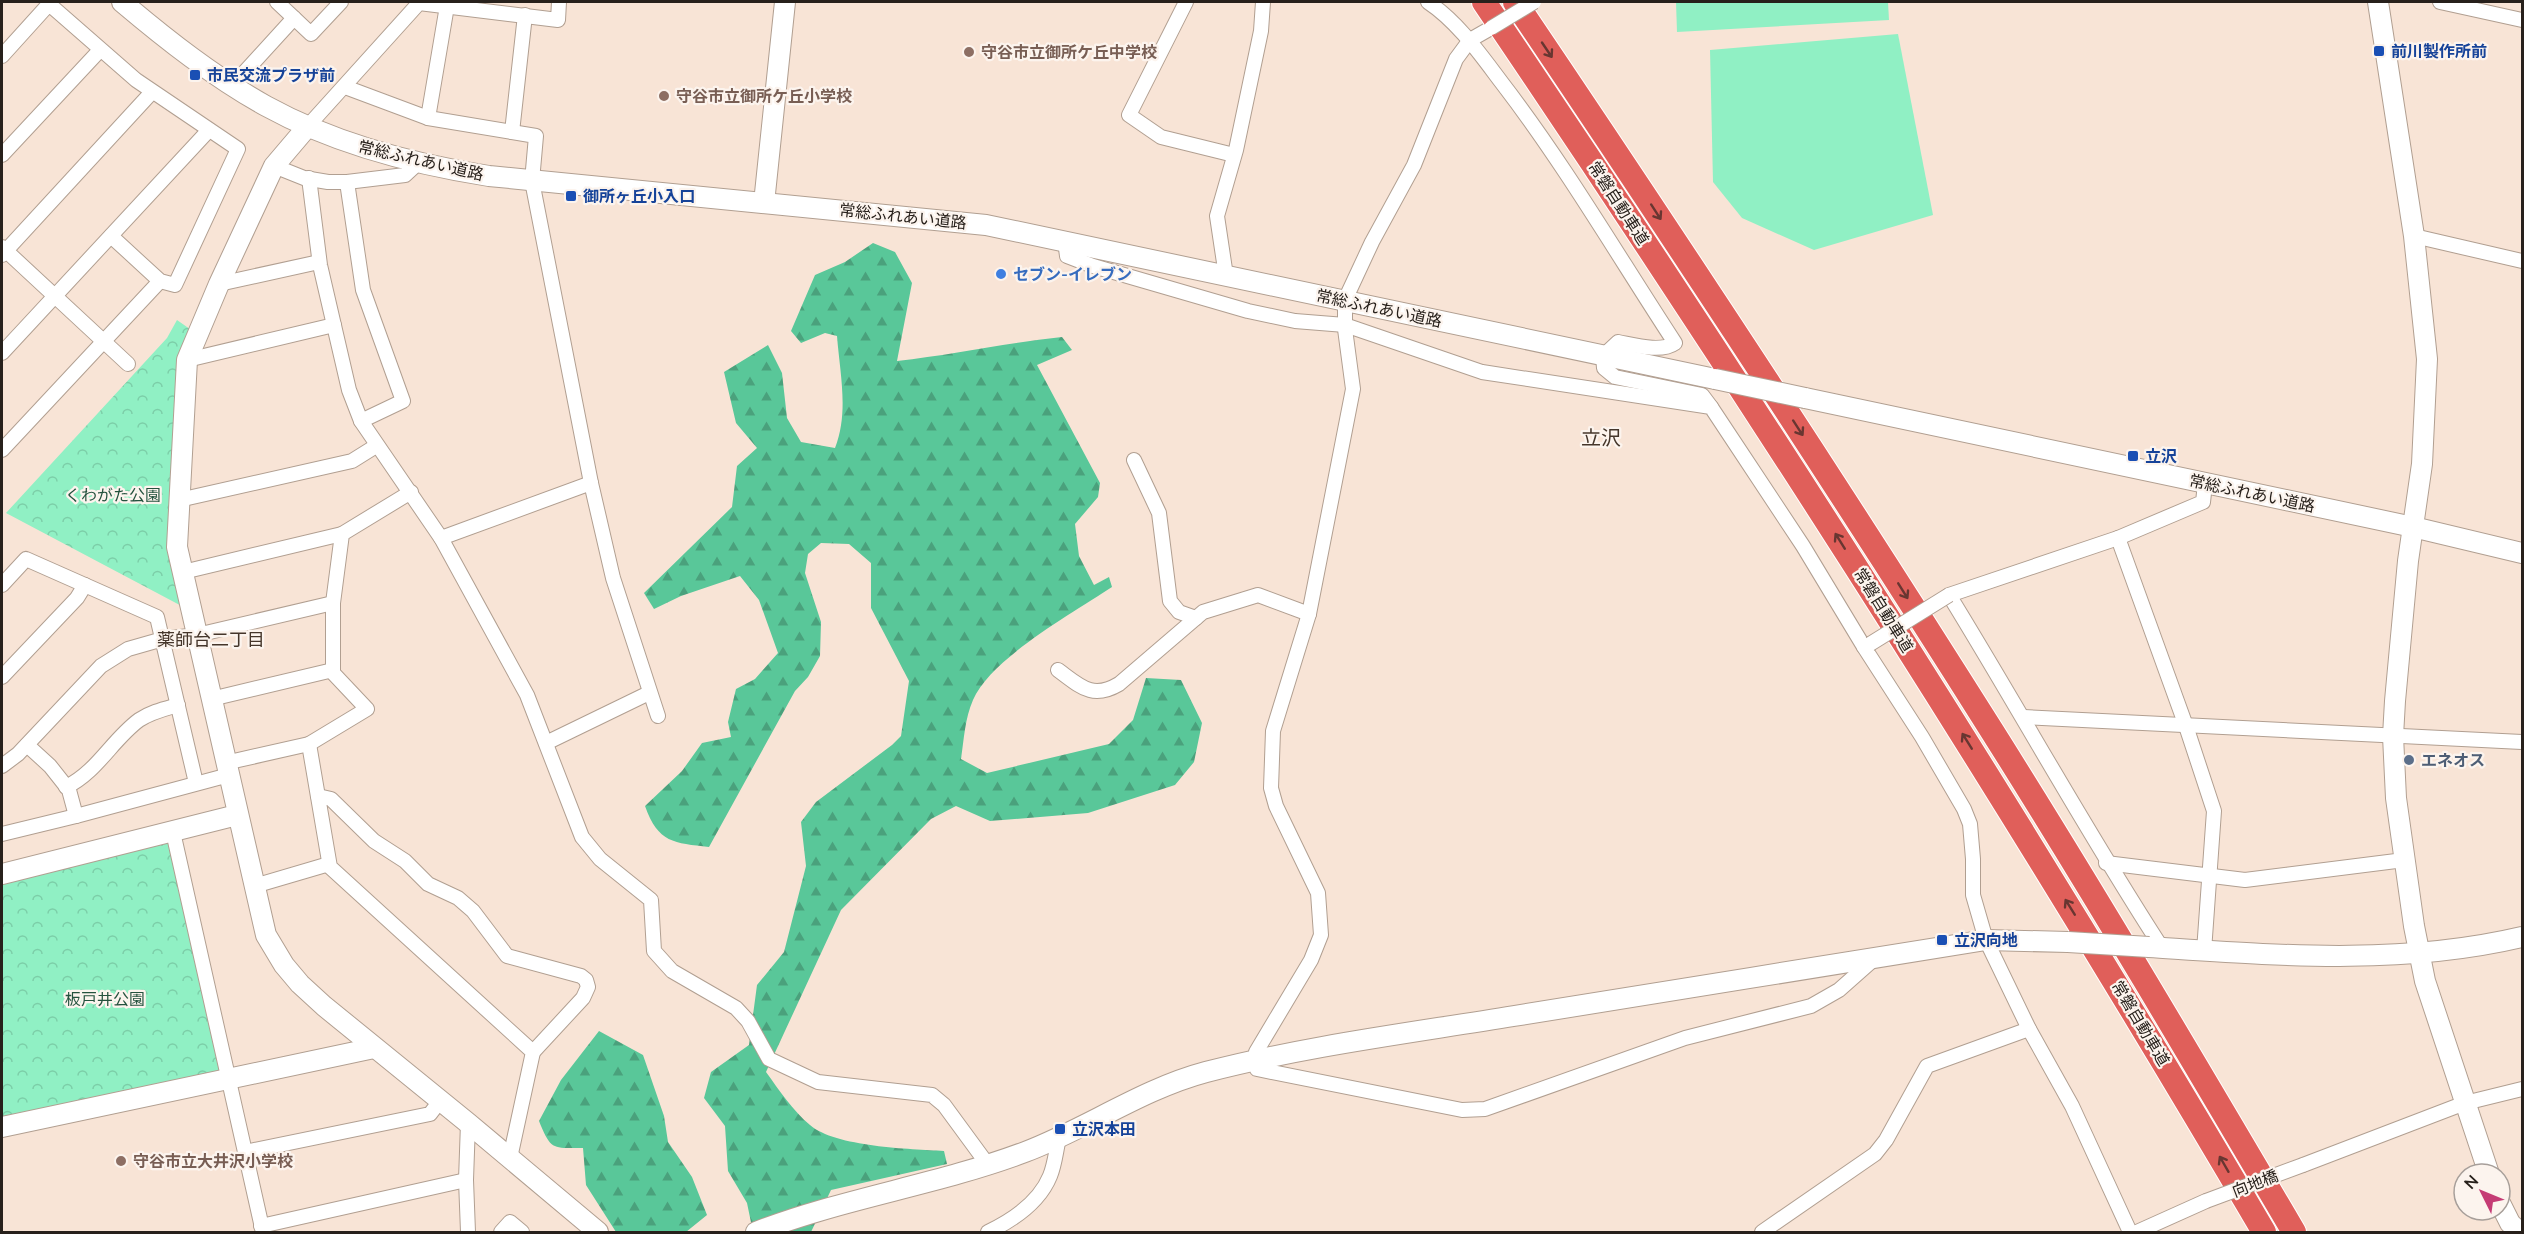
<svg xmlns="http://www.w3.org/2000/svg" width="2524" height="1234" font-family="'Nunito Sans','Noto Sans JP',sans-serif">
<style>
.grass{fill:#90f0c4}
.forest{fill:url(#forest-firs)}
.park{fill:url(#park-crowns)}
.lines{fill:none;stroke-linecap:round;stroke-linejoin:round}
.street-casing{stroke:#b19f91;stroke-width:16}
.secondary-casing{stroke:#b19f91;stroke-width:22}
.highway-casing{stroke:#fff;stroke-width:26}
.street{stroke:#fff;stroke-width:14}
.secondary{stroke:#fff;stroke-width:20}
.highway{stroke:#e05f5a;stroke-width:24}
.street-bridge-casing{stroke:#b19f91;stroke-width:16;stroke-linecap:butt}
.secondary-bridge-casing{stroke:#b19f91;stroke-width:22;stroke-linecap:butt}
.street-bridge{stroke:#fff;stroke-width:14}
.secondary-bridge{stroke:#fff;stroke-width:20}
.oneway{stroke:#683631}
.transit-dot{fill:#1a4fb4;stroke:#fcf4ee;stroke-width:2}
.education-dot{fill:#8d6e63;stroke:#fcf4ee;stroke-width:2}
.shop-dot{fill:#3f7fe0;stroke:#fcf4ee;stroke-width:2}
.service-dot{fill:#5c6f8a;stroke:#fcf4ee;stroke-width:2}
.labels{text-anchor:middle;stroke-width:4.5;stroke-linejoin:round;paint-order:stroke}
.transit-label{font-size:16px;font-weight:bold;fill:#164399;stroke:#fcf4ee;text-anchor:start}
.education-label{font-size:16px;font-weight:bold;fill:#785e54;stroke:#fcf4ee;text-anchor:start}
.street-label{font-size:16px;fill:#27201b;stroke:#fcf4ee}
.shop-label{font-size:16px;font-weight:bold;fill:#366cbe;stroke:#fcf4ee;text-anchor:start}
.park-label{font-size:16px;fill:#24523e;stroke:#fcf4ee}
.service-label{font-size:16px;font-weight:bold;fill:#4e5e75;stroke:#fcf4ee;text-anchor:start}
.neighbourhood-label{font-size:18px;fill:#45362b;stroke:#fcf4ee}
.quarter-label{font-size:20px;fill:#45362b;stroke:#fcf4ee}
</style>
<defs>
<pattern id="forest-firs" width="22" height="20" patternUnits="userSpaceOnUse" patternTransform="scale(1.5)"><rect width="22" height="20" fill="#59c799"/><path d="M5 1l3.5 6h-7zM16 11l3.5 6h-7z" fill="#4aa17c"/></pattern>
<pattern id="park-crowns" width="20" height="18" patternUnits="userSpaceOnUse" patternTransform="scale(1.5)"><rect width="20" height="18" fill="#90f0c4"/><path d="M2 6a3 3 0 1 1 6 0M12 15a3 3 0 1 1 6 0" fill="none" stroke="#7ccea8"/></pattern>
</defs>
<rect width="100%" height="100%" fill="#f8e4d6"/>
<g class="grass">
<path d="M1676 2H1888L1889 20 1677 32Z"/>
<path d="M1898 34 1933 215 1814 250 1742 218 1713 182 1710 50Z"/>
</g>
<g class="forest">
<path d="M873 243 895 252 912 283 897 361C952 355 1006 343 1062 337L1072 350 1037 365 1100 483 1098 497 1075 524 1079 556 1094 585 1109 577 1112 587C1073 613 991 658 973 700 965 718 964 739 961 759L987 773 1109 744 1133 720 1146 678 1181 680 1202 723 1194 762 1175 785 1088 813 990 821 956 806 931 819 841 910 766 1072C779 1090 793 1111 810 1125 835 1147 911 1149 944 1151L947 1164 831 1190 811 1232H753L747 1203 728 1171 725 1126 704 1098 711 1072 749 1045 757 985 784 952 806 866 801 822 816 802 892 745 901 736 909 681 871 608V563L849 544 821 543 808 554 805 573 821 622 820 656 808 677 795 691 709 847C674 843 658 843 645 806L682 771 702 743 731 737 728 722 736 689 755 679 778 653 759 600 740 576 681 596 654 609 644 593 732 507 737 466 757 448 736 423 724 372 768 345 782 373 787 418 801 442 835 448C849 412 840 374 837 336L825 333 801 343 791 331 815 275 845 262Z"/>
<path d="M599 1031 643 1055 664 1116 668 1142 692 1177 707 1215 686 1232H616L586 1185 583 1148C553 1148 551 1151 539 1121L561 1080Z"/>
</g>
<g class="park">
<path d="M177 320 197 334 179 500 191 611 6 513 167 338Z"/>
<path d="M173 832 229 1080 2 1127V874Z"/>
</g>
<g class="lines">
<defs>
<g id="street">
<path d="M277 2 311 34 341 2"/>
<path d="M1186 2 1129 115 1161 137 1234 155"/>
<path d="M1428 2C1458 22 1480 54 1502 83 1565 165 1618 256 1675 343 1661 353 1634 345 1618 342L1603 356 1604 368 1615 377 1702 395 1711 407"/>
<path d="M2440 2 2522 20"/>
<path d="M1491 28 1470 40 1456 59 1414 165 1372 242 1345 300V329L1353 389 1309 614 1273 731 1271 788 1276 806 1318 893 1321 935 1311 960 1256 1052 1257 1069 1462 1110 1485 1109 1685 1038 1811 1006 1839 990 1874 959"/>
<path d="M2 56 49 4 136 80 238 149 175 285 160 281 111 236"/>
<path d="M232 86 294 18"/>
<path d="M345 87 428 118 536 136 532 181 591 483 613 578 658 716"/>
<path d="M428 118 447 6"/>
<path d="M308 126 419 3 558 20 559 2"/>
<path d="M512 132 525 15"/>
<path d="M2 155 100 50"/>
<path d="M274 166 304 178 328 182H347L405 175 418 163"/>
<path d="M309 178 320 265 349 390 361 421 441 538 527 695 582 837 600 859 651 900 654 951 672 971 736 1008 748 1021 769 1059 818 1082 932 1095 944 1105 988 1165"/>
<path d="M347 182 363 290 403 401 361 421"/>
<path d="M2414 236 2522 261"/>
<path d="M1065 241 1067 256 1093 266 1248 311 1295 321 1345 325 1482 372 1711 407 1803 546 1864 647"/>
<path d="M2 247 128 364"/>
<path d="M2 255 152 92"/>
<path d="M1226 276 1217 216 1236 150 1261 31 1263 2"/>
<path d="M219 284 319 262"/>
<path d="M2 353 209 130"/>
<path d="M187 360 334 325"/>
<path d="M2 450 160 281"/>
<path d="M1134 460 1159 513 1170 601 1179 612 1196 618"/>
<path d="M179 500 352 461 376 446"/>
<path d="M441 538 591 483"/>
<path d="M2118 538 2186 726 2214 811 2204 951"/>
<path d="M183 572 342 534"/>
<path d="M2 585 26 559 157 617 196 783"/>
<path d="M1870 644 1864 647 1922 737 1964 809 1970 824 1973 859V895L1986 940 2029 1029 2072 1106 2130 1232"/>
<path d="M1058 670C1080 686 1092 700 1119 684L1203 612 1258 595 1309 614"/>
<path d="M2 677 77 598 85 585"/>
<path d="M211 699 333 670"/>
<path d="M2024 717 2522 742"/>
<path d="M546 743 649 693"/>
<path d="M309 744 330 867 533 1052 510 1158"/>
<path d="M27 745 50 766 69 790 76 816"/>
<path d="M225 763 309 744 367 709 333 673V603L342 534 411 492"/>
<path d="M2 766 18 754 101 666 128 649 163 639 197 635 333 603"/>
<path d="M66 787C97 772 112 740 139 720 151 712 164 709 178 705"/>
<path d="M318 796 331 799 374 841 405 861 428 884 458 898 473 911 507 956 581 976 586 980 588 987 583 998 533 1052"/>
<path d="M173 832 263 1232"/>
<path d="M2 834 76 816 229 775"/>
<path d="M2106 863 2245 880 2404 860"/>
<path d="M254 886 329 864"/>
<path d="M2162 948C2087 833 2021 712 1949 595L2118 538 2203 502 2205 484"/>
<path d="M468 1123 466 1180 468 1232"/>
<path d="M245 1152 430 1114 440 1101"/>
<path d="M2303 1165 2465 1103 2522 1089"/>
<path d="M261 1226 466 1180"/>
<path d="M501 1232 510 1222 522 1232"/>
<path d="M988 1232C1013 1220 1039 1203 1050 1176 1055 1164 1056 1150 1059 1138"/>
<path d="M1762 1232 1875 1154 1886 1140 1927 1066 2029 1029"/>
<path d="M2137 1232 2206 1201"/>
</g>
<g id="secondary">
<path d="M122 2C167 40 214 77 266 106 335 144 412 164 489 176L986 225 1715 379"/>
<path d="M2378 2 2414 236 2427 359 2422 464 2408 561 2395 701 2393 736 2396 798 2414 926 2425 981 2489 1174"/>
<path d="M308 126 274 166 219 284 187 360 177 547 266 935 284 965 300 984 324 1006 468 1123 598 1232"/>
<path d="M764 203 785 2"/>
<path d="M1805 398 2413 527 2522 553"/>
<path d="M2 874 237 815"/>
<path d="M2149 947C2274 955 2399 966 2522 937"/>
<path d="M2 1127 374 1048"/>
<path d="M2500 1203 2510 1223 2519 1232"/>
<path d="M756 1232C844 1198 937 1185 1025 1152 1086 1129 1142 1089 1206 1072 1306 1046 1411 1033 1514 1016 1671 991 1829 965 1986 940L2068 942"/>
</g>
<g id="highway">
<path d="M1484 2C1756 404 2018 813 2264 1232"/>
<path d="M1515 2C1677 242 1837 485 1992 731 2096 896 2195 1064 2294 1232"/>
</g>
</defs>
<use href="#street" class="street-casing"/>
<use href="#secondary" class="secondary-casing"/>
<use href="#highway" class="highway-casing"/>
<use href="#street" class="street"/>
<use href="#secondary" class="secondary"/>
<use href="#highway" class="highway"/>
<defs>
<g id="street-bridge">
<path d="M1491 28 1534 2"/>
<path d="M1870 644 1949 595"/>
<path d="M2206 1201 2303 1165"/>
</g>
<g id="secondary-bridge">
<path d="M1715 379 1805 398"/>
<path d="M2068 942 2149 947"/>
</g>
</defs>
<use href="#street-bridge" class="street-bridge-casing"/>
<use href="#secondary-bridge" class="secondary-bridge-casing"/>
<use href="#street-bridge" class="street-bridge"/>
<use href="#secondary-bridge" class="secondary-bridge"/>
</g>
<defs><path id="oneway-shaft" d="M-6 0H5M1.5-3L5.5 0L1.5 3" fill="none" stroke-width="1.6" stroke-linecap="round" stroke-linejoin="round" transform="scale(1.5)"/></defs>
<g class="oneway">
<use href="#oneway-shaft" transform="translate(1547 50) rotate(56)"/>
<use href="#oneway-shaft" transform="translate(1656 212) rotate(57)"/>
<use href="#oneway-shaft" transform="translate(1798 428) rotate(57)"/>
<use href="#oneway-shaft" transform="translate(1840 541) rotate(-122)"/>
<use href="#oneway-shaft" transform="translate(1903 591) rotate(58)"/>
<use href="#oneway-shaft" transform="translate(1967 741) rotate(-122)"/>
<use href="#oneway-shaft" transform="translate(2070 907) rotate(-122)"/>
<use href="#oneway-shaft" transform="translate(2224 1164) rotate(-120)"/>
</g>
<g class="transit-dot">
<rect x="2373" y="45" width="12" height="12" rx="3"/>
<rect x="189" y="69" width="12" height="12" rx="3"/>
<rect x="565" y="190" width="12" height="12" rx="3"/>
<rect x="2127" y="450" width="12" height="12" rx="3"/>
<rect x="1936" y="934" width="12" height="12" rx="3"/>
<rect x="1054" y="1123" width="12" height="12" rx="3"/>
</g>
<g class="education-dot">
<circle cx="969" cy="52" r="6"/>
<circle cx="664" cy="96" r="6"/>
<circle cx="121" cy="1161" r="6"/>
</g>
<circle class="shop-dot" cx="1001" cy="274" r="6"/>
<circle class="service-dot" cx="2409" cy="760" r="6"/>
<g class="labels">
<g class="transit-label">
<text x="2391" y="57">前川製作所前</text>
<text x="207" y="81">市民交流プラザ前</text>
<text x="583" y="202">御所ヶ丘小入口</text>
<text x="2145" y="462">立沢</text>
<text x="1954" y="946">立沢向地</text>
<text x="1072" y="1135">立沢本田</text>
</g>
<g class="education-label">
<text x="981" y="58">守谷市立御所ケ丘中学校</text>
<text x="676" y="102">守谷市立御所ケ丘小学校</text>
<text x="133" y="1167">守谷市立大井沢小学校</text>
</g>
<g class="street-label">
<text transform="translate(421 160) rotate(13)" y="6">常総ふれあい道路</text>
<text transform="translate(1619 203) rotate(57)" y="6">常磐自動車道</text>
<text transform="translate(903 216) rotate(6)" y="6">常総ふれあい道路</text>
<text transform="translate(1379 308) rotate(12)" y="6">常総ふれあい道路</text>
<text transform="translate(2252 493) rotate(12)" y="6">常総ふれあい道路</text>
<text transform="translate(1884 610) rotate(58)" y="6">常磐自動車道</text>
<text transform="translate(2141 1023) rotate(59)" y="6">常磐自動車道</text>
<text transform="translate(2255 1183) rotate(-21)" y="6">向地橋</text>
</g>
<g class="shop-label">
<text x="1013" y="280">セブン-イレブン</text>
</g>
<g class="park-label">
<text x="113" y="501">くわがた公園</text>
<text x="105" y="1005">板戸井公園</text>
</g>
<g class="service-label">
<text x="2421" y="766">エネオス</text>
</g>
<g class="neighbourhood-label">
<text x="211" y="646">薬師台二丁目</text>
</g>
<g class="quarter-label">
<text x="1601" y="445">立沢</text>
</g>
</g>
<rect width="2524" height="1234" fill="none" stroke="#27201b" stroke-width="6"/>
<g transform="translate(2482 1192) rotate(313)"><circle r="28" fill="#fcf4ee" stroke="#a79f9a" stroke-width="1.5"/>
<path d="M0-4.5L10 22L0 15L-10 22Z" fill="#c53c75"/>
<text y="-9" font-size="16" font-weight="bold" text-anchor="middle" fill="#27201b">N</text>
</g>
</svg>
